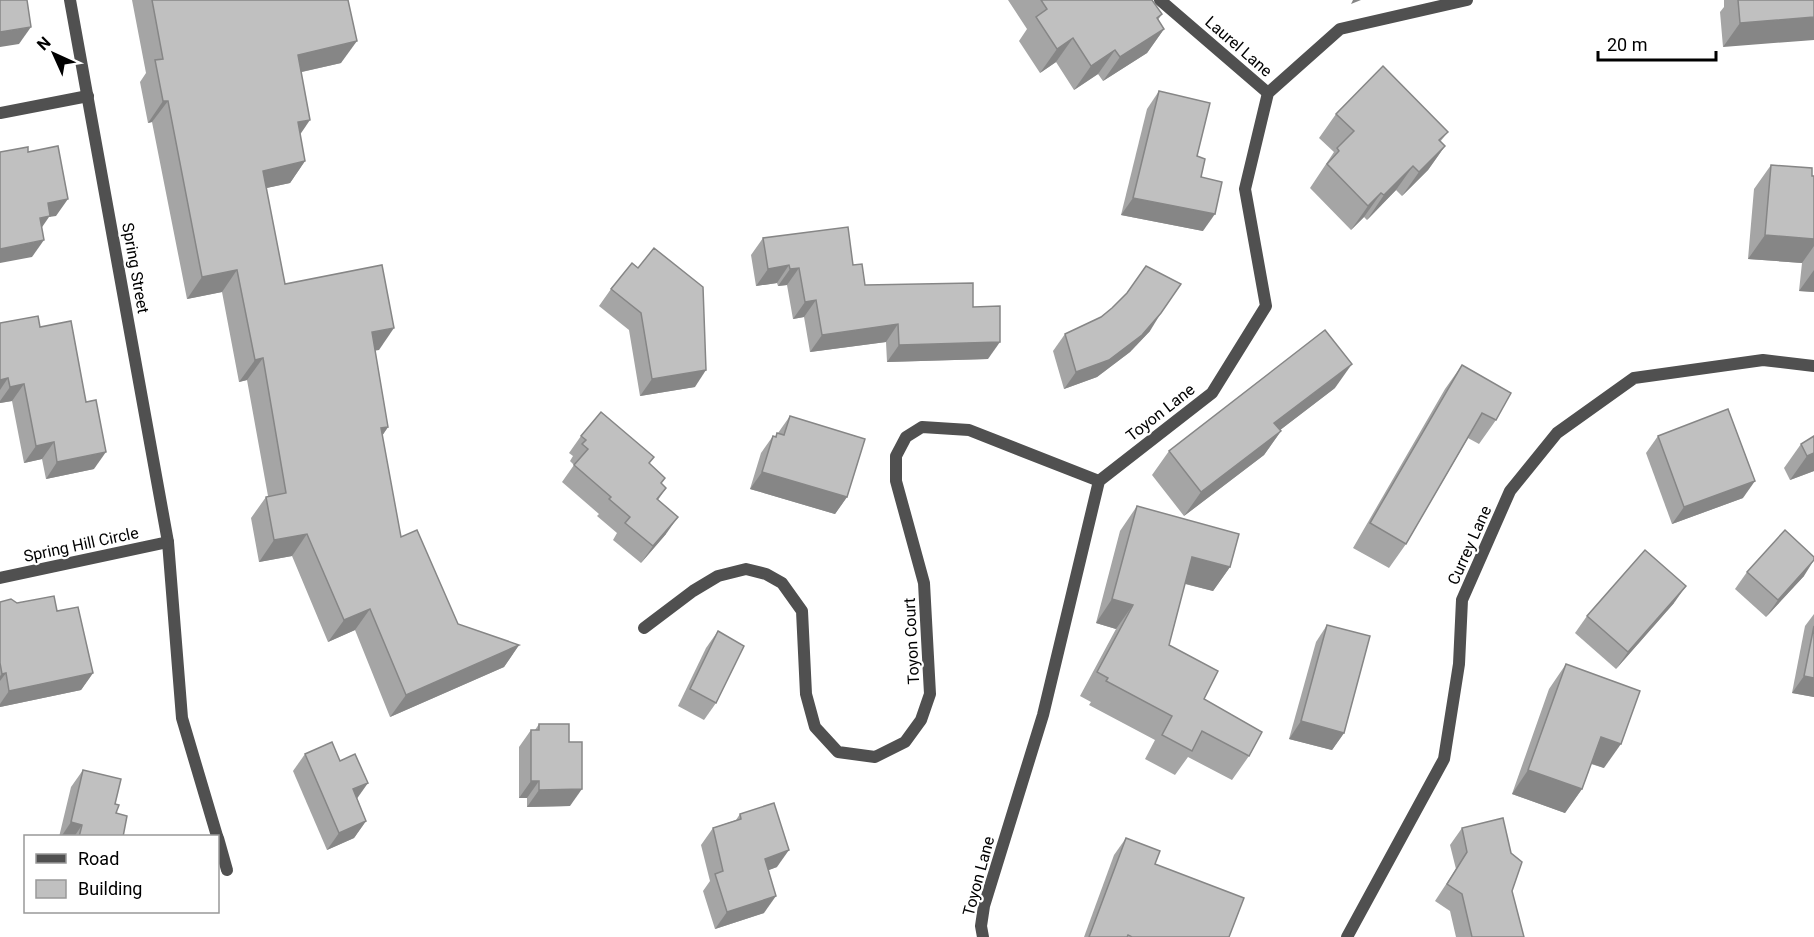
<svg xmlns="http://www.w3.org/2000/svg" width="1814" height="937" font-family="Roboto,sans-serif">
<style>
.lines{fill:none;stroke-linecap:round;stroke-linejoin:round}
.minor{stroke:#505050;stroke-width:12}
.wall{fill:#a5a5a5}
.shaded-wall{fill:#868686}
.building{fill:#c0c0c0;stroke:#868686;stroke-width:1.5}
.labels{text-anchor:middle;stroke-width:4.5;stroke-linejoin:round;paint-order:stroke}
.street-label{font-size:16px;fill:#000;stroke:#fff}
</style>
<rect width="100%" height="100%" fill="#fff"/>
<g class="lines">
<g class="minor">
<path d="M70 0 168 542 182 718 217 836"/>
<path d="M1160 0 1268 93"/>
<path d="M0 113 88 96"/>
<path d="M0 578 168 542"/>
<path d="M644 628 693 591 718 576 746 569 766 574 782 583 802 611 806 694 815 727 838 752 875 757 905 742 921 720 930 694 924 583 896 481V456L906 437 922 427 969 430 1099 481"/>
<path d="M218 838 227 870"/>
<path d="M983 937 981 926 984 906 1043 715 1099 481 1212 393 1266 306 1245 189 1268 93 1340 29 1467 0"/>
<path d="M1347 937 1444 759 1459 664 1462 600 1510 491 1557 433 1634 378 1763 360 1814 366"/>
</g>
</g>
<g class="wall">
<path d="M132 0H348L341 63 302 72 300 135 305 161 290 183 266 188 285 284 379 350H375L388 427 382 436 401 537 458 624 519 645 504 667 390 717 355 630 328 642 292 556 259 562 251 518 266 497 268 496 247 380 239 382 222 292 187 299 152 122 148 123 140 82 146 73Z"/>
<path d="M1008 0H1119L1162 14 1158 20 1164 29 1147 53 1103 81 1098 74 1074 90 1056 62 1040 73 1019 41 1027 29Z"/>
<path d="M1724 0H1814L1723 47 1720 12 1724 7Z"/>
<path d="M1159 91 1197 156 1203 231 1121 215 1147 109Z"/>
<path d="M1336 114 1448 132 1440 142 1445 146 1428 170 1402 196 1396 190 1367 220 1364 217 1351 230 1310 188 1334 152 1319 138Z"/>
<path d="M1771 165 1814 176V292L1799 291 1802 263 1748 259 1754 189Z"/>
<path d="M763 238 853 265 865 285 973 307 988 359 887 362 886 342 810 352 804 317 793 319 787 285 778 286 777 283 756 286 751 255Z"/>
<path d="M638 268 695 387 640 396 629 330 599 306 611 289Z"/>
<path d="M0 323 40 327 94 469 46 479 42 459 24 463 12 401 0 403Z"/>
<path d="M1150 331 1130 352 1097 377 1064 389 1053 351 1065 334Z"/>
<path d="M1462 365 1496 420 1479 444 1468 438 1406 544 1389 568 1353 548 1445 389Z"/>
<path d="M1335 388 1280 430 1281 431 1264 455 1184 516 1152 475 1169 451Z"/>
<path d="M790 416 847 497 835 514 750 489 761 453 773 436 775 437 777 433H778Z"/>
<path d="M581 436 649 464 665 478 661 484 666 488 658 500 666 534 641 563 613 540 617 533 597 516 599 514 562 482 574 465 570 461 573 456 569 453Z"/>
<path d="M1658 436 1743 498 1672 524 1646 453Z"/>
<path d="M1814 436V471L1790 480 1784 468 1801 444Z"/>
<path d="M1137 506 1230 567 1213 591 1185 584 1169 645 1204 699 1249 756 1232 780 1188 757 1175 775 1145 759 1155 740 1089 705 1091 702 1080 696 1116 629 1096 623 1120 531Z"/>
<path d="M1747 572 1804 576 1766 617 1735 589Z"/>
<path d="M0 602 17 603 57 611 93 673 81 690 0 707Z"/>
<path d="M1674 603 1616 669 1575 633 1587 616Z"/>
<path d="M1814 614V697L1792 693 1805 626Z"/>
<path d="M1327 625 1344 733 1332 750 1289 739 1316 642Z"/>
<path d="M718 631 716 703 704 720 678 706 706 648Z"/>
<path d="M1566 664 1604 768 1591 764 1582 789 1565 813 1512 794 1549 689Z"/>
<path d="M539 724 570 806 527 807V798H519V747L531 730H535Z"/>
<path d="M305 754 357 798 366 821 354 838 327 850 293 771Z"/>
<path d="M83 770 115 804 116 813 123 837H59L71 787Z"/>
<path d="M740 814 777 867 768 870 764 913 715 929 703 891 710 881 701 845 713 828 736 820Z"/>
<path d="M1462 828 1512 891 1524 937H1456L1450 911 1435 901 1456 869 1450 845Z"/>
<path d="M1126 838 1155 864 1229 937H1084L1114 855Z"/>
</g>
<g class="shaded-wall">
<path d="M1353 0H1361L1351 4Z"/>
<path d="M1814 17V40L1723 47 1740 23Z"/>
<path d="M31 27 19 44 0 47V32Z"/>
<path d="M1164 29 1147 53 1103 81 1120 57Z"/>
<path d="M1073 38 1056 62 1040 73 1057 49Z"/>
<path d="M357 41 341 63 283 76 298 55Z"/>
<path d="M1115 50 1098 74 1074 90 1091 66Z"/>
<path d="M163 101H168L152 122 148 123Z"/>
<path d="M310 120 295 142 298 122Z"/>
<path d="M1445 146 1428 170 1402 196 1419 172Z"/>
<path d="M305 161 290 183 248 192 263 171Z"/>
<path d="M1413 166 1396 190 1367 220 1384 195Z"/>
<path d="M1381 193 1364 217 1351 230 1368 206Z"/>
<path d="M1133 198 1215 214 1203 231 1121 215Z"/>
<path d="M68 199 56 216 49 217 38 233 40 219 48 203Z"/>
<path d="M1765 235 1814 239V246L1802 263 1748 259Z"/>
<path d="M44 240 32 257 0 263V249Z"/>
<path d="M789 265 777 283 756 286 768 269Z"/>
<path d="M799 268 787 285 778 286 790 269Z"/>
<path d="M237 270 222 292 187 299 202 277Z"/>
<path d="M1814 270V292L1799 291Z"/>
<path d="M816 300 804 317 793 319 805 302Z"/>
<path d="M1161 313 1150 331 1130 352 1097 377 1064 389 1076 372Z"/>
<path d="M898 324 886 342 810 352 822 335Z"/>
<path d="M394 328 379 350 356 354 372 332Z"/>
<path d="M1000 342 988 359 887 362 899 345Z"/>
<path d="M263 358 247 380 239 382 255 360Z"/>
<path d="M1352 364 1335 388 1258 447 1274 423Z"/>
<path d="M706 370 695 387 640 396 652 379Z"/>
<path d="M8 378 0 390V380Z"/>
<path d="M24 384 12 401 0 403V401L10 387Z"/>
<path d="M388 427 373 449 381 428Z"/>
<path d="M1281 431 1264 455 1184 516 1201 492Z"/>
<path d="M54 442 42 459 24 463 36 446Z"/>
<path d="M106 452 94 469 46 479 57 462Z"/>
<path d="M1814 453V471L1790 480 1807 456Z"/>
<path d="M762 472 847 497 835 514 750 489Z"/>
<path d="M1755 481 1743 498 1672 524 1684 507Z"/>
<path d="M678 517 666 534 641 563 653 546Z"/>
<path d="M307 534 292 556 259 562 274 540Z"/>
<path d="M1192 557 1230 567 1213 591 1175 581Z"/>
<path d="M1814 560 1804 576 1766 617 1778 600Z"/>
<path d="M1686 586 1674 603 1616 669 1628 652Z"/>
<path d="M1112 599 1133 605 1116 629 1096 623Z"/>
<path d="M370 609 355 630 328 642 344 620Z"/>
<path d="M519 645 504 667 390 717 406 695Z"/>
<path d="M6 673 0 681V676L2 674Z"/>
<path d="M93 673 81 690 0 707V704L9 691Z"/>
<path d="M1804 676 1814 678V697L1792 693Z"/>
<path d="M1301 721 1344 733 1332 750 1289 739Z"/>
<path d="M1601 737 1621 744 1604 768 1584 761Z"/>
<path d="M1528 770 1582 789 1565 813 1512 794Z"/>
<path d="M531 781H539L527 798H519Z"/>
<path d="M368 783 356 800 353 789Z"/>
<path d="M582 789 570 806 527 807 539 790Z"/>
<path d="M366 821 354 838 327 850 339 833Z"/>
<path d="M71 822 82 825 74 837H61Z"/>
<path d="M789 850 777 867 753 876 765 859Z"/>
<path d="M776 896 764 913 715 929 727 912Z"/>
</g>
<g class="building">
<path d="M0 0H27L31 27 0 32Z"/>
<path d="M152 0H348L357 41 298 55 310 120 298 122 305 161 263 171 285 284 382 265 394 328 372 332 388 427 381 428 401 537 417 530 458 624 519 645 406 695 370 609 344 620 307 534 274 540 266 497 286 493 263 358 255 360 237 270 202 277 168 101H163L155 60 163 59Z"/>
<path d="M1041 0H1152L1162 14 1157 18 1164 29 1120 57 1115 50 1091 66 1073 38 1057 49 1036 17 1047 9Z"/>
<path d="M1738 0H1814V17L1740 23Z"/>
<path d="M1383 66 1448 132 1439 140 1445 146 1419 172 1413 166 1384 195 1381 193 1368 206 1327 164 1339 151 1337 148 1354 131 1336 114Z"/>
<path d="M1159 91 1210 103 1197 156 1205 159 1201 177 1222 182 1215 214 1133 198Z"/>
<path d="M58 146 68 199 48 203 50 216 40 218 44 240 0 249V152L28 147V152Z"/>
<path d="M1771 165 1812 168V176H1814V239L1765 235Z"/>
<path d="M848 227 853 265 862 264 865 285 973 283V307L1000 306V342L899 345 898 324 822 335 816 300 805 302 799 268 790 269 789 265 768 269 763 238Z"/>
<path d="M654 248 703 287 706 370 652 379 641 313 611 289 632 263 638 268Z"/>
<path d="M1146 266 1181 284 1161 313 1142 335 1109 360 1076 372 1065 334 1101 317 1112 308 1127 293Z"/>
<path d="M38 316 40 327 71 321 86 402 96 400 106 452 57 462 54 442 36 446 24 384 10 387 8 378 0 380V323Z"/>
<path d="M1325 330 1352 364 1274 423 1281 431 1201 492 1169 451Z"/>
<path d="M1462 365 1511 393 1496 420 1482 413 1406 544 1370 523Z"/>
<path d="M1728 409 1755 481 1684 507 1658 436Z"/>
<path d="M601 412 654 457 649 463 665 478 661 483 666 488 657 499 678 517 653 546 625 523 630 517 609 499 611 497 574 465 588 449 582 444 586 440 581 436Z"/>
<path d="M790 416 865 439 847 497 762 472 773 436 776 437 777 433 784 435Z"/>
<path d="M1814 436V453L1807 456 1801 444Z"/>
<path d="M1137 506 1239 534 1230 567 1192 557 1169 645 1218 671 1204 699 1262 732 1249 756 1202 731 1192 751 1162 735 1172 716 1106 681 1108 678 1097 672 1133 605 1112 599Z"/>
<path d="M1785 530 1814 557V560L1778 600 1747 572Z"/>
<path d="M1645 550 1686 586 1628 652 1587 616Z"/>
<path d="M54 596 57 611 78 607 93 673 9 691 6 673 2 674 0 663V602L11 599 17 603Z"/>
<path d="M1327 625 1370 636 1344 733 1301 721Z"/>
<path d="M1814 626V678L1804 676Z"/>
<path d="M718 631 744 646 716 703 690 689Z"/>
<path d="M1566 664 1640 691 1621 744 1601 737 1582 789 1528 770Z"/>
<path d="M539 724H569V742H582V789L539 790V781H531V730H539Z"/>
<path d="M332 742 340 761 355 754 368 783 353 789 366 821 339 833 305 754Z"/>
<path d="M83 770 121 779 115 804 119 805 116 813 127 816 123 837H79L82 825 71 822Z"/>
<path d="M774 803 789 850 765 859 776 896 727 912 715 874 723 871 713 828 741 819 740 814Z"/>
<path d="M1503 818 1511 853 1522 862 1512 891 1524 937H1472L1462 894 1447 884 1467 852 1462 828Z"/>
<path d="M1126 838 1160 851 1155 864 1244 898 1229 937H1132L1128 935 1127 937H1089Z"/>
</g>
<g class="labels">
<g class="street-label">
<text transform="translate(1239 46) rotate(41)" y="6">Laurel Lane</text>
<text transform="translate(136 268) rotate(80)" y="6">Spring Street</text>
<text transform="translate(1160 412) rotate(-38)" y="6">Toyon Lane</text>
<text transform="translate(81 544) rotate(-12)" y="6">Spring Hill Circle</text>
<text transform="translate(1469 545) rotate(-66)" y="6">Currey Lane</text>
<text transform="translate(911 641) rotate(-93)" y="6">Toyon Court</text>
<text transform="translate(978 876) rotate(-75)" y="6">Toyon Lane</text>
</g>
</g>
<rect x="24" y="835" width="195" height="78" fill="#ffffff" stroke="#999999" stroke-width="1.5"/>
<rect x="36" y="854" width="30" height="9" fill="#505050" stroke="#999999" stroke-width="1.5"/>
<text x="78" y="865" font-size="18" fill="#000000">Road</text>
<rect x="36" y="880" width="30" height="18" fill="#c0c0c0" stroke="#999999" stroke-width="1.5"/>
<text x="78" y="895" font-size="18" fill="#000000">Building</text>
<g transform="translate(54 54) rotate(315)" stroke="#ffffff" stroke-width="4.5" paint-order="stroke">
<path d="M0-4.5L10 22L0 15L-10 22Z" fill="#000000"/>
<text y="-9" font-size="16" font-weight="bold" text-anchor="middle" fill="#000000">N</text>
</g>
<path d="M1598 51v9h118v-9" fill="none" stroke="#000000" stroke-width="3"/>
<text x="1607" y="51" font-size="18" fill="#000000" stroke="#ffffff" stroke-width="4.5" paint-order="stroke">20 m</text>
</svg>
